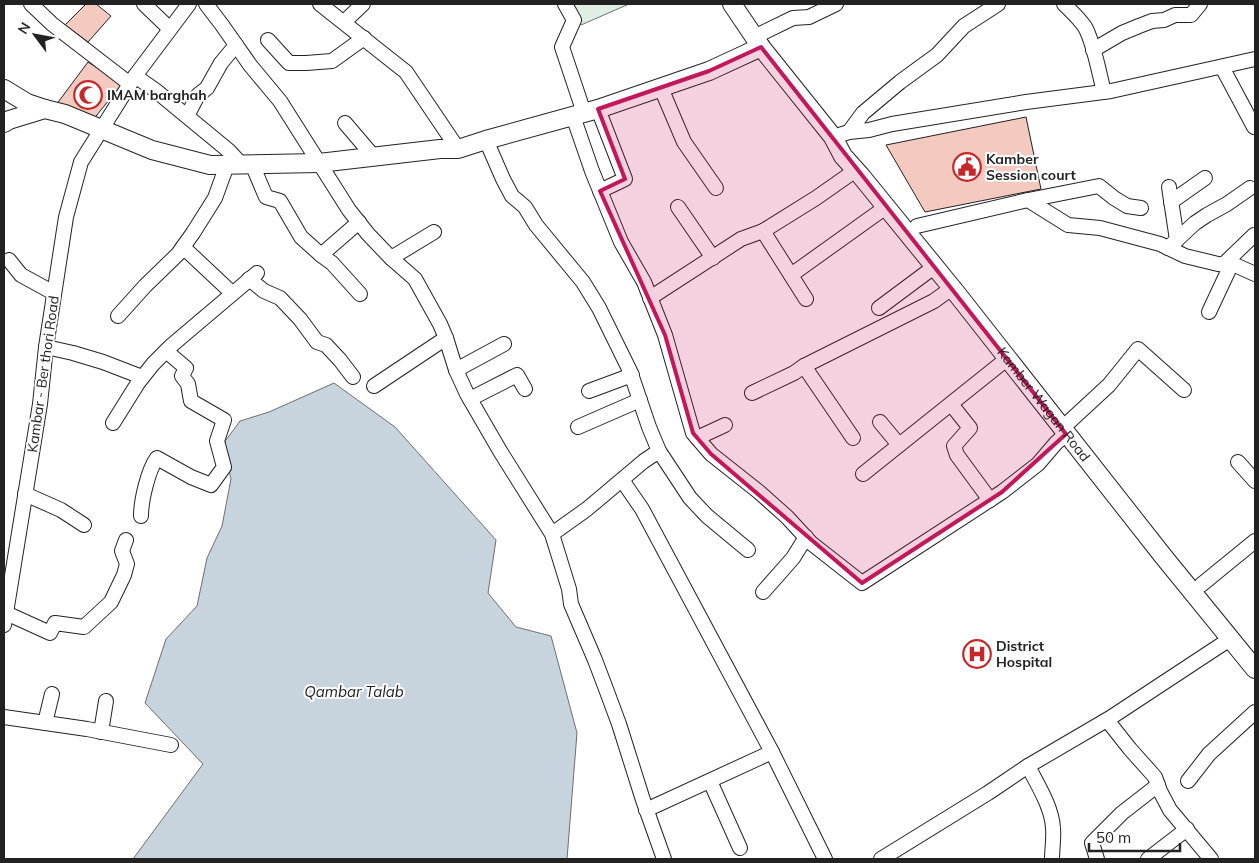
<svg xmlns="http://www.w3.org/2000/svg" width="1259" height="863" font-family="Mulish,sans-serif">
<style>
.green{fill:#e0efe3;stroke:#6f6f6f}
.water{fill:#c7d3dd;stroke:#6f6f6f}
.building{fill:#f3c9c0;stroke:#222}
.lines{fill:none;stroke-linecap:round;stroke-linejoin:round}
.minor-casing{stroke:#222;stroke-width:16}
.major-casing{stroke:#222;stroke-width:20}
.minor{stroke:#fff;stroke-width:14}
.major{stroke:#fff;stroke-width:18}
.marked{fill:#c2185b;fill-opacity:0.2;stroke:#c2185b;stroke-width:4;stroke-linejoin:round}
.labels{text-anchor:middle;stroke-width:4;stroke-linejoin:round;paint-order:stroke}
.poi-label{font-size:14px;font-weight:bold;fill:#222;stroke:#fff;text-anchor:start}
.street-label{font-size:14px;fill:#222;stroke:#fff}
.water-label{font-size:15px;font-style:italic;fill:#222;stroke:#fff}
</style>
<rect width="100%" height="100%" fill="#fff"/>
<path class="green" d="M573 4H629L581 25Z"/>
<path class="water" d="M334 383 395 427 496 540 488 593 516 627 551 636 577 733 567 859H133L203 764 145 703 166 639 197 606 207 558 222 526 231 479 223 444 240 421 269 412Z"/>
<g class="building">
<path d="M86 4H96L111 16 88 42 65 25Z"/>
<path d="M88 62 122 84 92 121 56 105Z"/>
<path d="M1026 117 1041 189 925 212 886 145Z"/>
</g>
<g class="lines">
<defs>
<g id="minor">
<path d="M31 4 52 24 130 84"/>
<path d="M144 4 170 29"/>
<path d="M206 4 222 25 250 65 280 101 349 210 368 234 391 258 415 279 440 324 446 338 456 370 467 394 500 451 552 534 569 589 571 604 595 660 606 689 619 724 643 800 664 859"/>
<path d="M320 4 406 72 458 149"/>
<path d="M565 4 574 20 562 47 584 113"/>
<path d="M1064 4C1071 11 1079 18 1085 27 1094 43 1099 73 1104 92"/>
<path d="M344 22 363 4"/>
<path d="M754 37 793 18 809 17 836 4"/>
<path d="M268 40 289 63H306L332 61 364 38"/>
<path d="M1093 50 1122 33 1139 26 1152 21 1164 20 1175 15H1191L1200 4"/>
<path d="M1222 67 1254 127"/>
<path d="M135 76 155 90 229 151 242 165"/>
<path d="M661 88 684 142 716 188"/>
<path d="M598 109 625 179 600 191"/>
<path d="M187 116 198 95 207 88 221 63 236 45"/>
<path d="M573 116 592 171 621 242 644 282 665 335 693 433 711 454 759 492 787 517 811 543 862 583 1002 492 1038 464 1056 443 1066 434"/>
<path d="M345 123 374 157"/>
<path d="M849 132 863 113 900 82 937 55 964 26 998 4"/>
<path d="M833 137 849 132 869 130 892 124 1026 102 1111 91 1255 59"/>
<path d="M486 140 503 179 512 196 525 207 536 225 583 282 599 308 630 371 649 427 659 451 690 498 707 516 748 550"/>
<path d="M252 164 266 197 280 201 301 237 321 255 332 263 360 294"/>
<path d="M1169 187 1177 240"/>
<path d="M1028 200 1068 225 1100 228 1160 244 1185 256 1218 264 1235 265 1255 274"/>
<path d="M1171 202 1205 178"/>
<path d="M678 207 713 258"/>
<path d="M917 226 1028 200 1099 186 1114 198 1127 206 1141 208"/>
<path d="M763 231 806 299"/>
<path d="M183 247 232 293"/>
<path d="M1168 248 1195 223 1207 215 1227 204 1250 188"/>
<path d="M321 255 359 222"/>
<path d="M391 258 434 232"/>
<path d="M9 260 21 275 54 293"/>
<path d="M1224 264 1254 235"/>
<path d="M791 275 886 207"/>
<path d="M249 279 264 291 280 298 300 319 317 342 326 345 340 360 353 377"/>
<path d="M650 298 741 239 763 231 816 198 856 170"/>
<path d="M879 308 934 267"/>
<path d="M1209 312 1231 265"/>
<path d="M118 316 145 286 178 254 193 233 215 198 227 165"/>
<path d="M46 347 73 353 103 362 142 377"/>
<path d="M804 366 853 438"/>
<path d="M456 370 504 344"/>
<path d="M374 386 446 338"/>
<path d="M589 391 632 375"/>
<path d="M752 393 794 373 804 366 934 301 952 288"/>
<path d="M470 399 517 375 525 389"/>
<path d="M951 404 970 428 954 446 957 455 990 500"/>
<path d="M1070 421 1109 385 1138 349 1184 390"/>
<path d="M880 422 899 445"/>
<path d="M113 423 138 383 153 364 172 345 257 273"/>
<path d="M578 427 640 400"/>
<path d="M697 438 725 425"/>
<path d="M1238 462 1255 481"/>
<path d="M863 474 1008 358"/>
<path d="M622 480 642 509 772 752 825 859"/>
<path d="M25 494 61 510 84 525"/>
<path d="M141 516C141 501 148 470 157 458L191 477 211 485 224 467 217 441 224 420 191 401 188 384 182 376 186 368 166 351"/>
<path d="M552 534 587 509 644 461 659 451"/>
<path d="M1201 585 1255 541"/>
<path d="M763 592 793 558 806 537"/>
<path d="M6 613 50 633 55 623 84 627 111 602 124 575 127 564 122 551 126 540"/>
<path d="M4 625 40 404 46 347 66 217 81 162 135 76 189 4"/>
<path d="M4 717 87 729 171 745"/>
<path d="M1107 720 1130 749 1155 777 1160 791 1170 810 1211 859"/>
<path d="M45 723 52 694"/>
<path d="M101 732 106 701"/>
<path d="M1028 766C1037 784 1052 807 1053 828 1054 838 1052 849 1052 859"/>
<path d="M710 781 740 848"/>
<path d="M1188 781 1209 754 1255 712"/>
<path d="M646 810 772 752"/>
<path d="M881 859 988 793 1028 766 1110 718 1230 639"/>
<path d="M1097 859 1092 843 1122 813 1158 785"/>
<path d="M1148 859 1187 829"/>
</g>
<g id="major">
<path id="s1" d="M732 4 761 47 833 137 843 156 861 176 957 294 1163 556 1255 669"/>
<path d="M4 89 27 103 45 109 65 114 152 150 210 165 319 163 440 149H458L486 140 598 109 709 71 761 47"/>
<path d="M4 123 9 120 45 109"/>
</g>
</defs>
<use href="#minor" class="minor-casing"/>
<use href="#major" class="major-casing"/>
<use href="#minor" class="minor"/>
<use href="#major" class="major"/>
</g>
<path class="marked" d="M761 47 1066 434 1002 492 862 583 711 454 693 433 665 335 600 191 625 179 598 109 709 71Z"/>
<defs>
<symbol id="mosque-ring" viewBox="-11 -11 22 22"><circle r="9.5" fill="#fff" stroke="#c62828" stroke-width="1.5"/><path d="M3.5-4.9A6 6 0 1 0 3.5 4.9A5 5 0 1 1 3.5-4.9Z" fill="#c62828"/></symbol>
<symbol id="civic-ring" viewBox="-11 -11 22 22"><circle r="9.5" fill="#fff" stroke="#c62828" stroke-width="1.5"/><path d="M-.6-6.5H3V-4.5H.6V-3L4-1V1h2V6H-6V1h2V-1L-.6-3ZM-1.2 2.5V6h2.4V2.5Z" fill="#c62828"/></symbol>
<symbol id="hospital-ring" viewBox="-11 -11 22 22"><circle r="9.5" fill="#fff" stroke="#c62828" stroke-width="1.5"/><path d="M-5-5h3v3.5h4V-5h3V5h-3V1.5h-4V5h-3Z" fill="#c62828"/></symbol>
</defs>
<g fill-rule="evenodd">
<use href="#mosque-ring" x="72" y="79" width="32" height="32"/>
<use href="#civic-ring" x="951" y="151" width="32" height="32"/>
<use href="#hospital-ring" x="961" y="638" width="32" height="32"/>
</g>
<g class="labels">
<g class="poi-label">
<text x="107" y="100">IMAM barghah</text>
<text x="986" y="164">Kamber<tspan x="986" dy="16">Session court</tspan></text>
<text x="996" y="651">District<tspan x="996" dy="16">Hospital</tspan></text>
</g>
<g class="street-label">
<text transform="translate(43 374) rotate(-82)" y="5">Kambar - Ber thori Road</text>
<text dy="5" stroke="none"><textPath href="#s1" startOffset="508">Kamber Wagan Road</textPath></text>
</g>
<g class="water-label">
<text x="354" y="697">Qambar Talab</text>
</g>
</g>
<rect width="1259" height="863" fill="none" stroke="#222222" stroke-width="10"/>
<g transform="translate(35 35) rotate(302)" stroke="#ffffff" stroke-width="4" paint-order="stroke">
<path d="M0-4L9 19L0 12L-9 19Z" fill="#222222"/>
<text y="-8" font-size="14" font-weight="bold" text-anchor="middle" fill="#222222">N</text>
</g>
<path d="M1089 843v8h91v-8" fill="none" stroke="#222222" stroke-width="2.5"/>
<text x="1096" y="843" font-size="15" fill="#222222" stroke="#ffffff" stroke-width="4" paint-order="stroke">50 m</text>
</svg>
